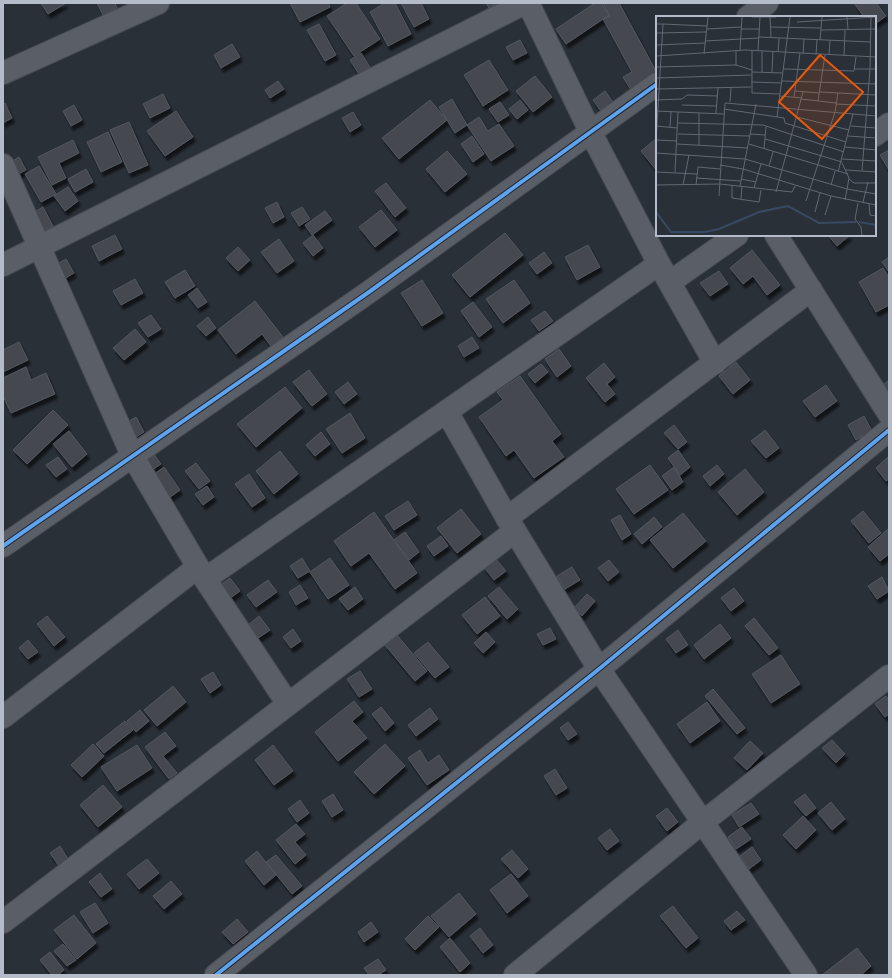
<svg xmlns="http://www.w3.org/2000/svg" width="892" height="978" font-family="'Exo 2',sans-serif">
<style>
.building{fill:#444950;stroke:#52575f;filter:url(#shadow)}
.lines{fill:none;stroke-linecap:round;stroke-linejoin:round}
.minor-casing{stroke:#484c53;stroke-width:24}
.minor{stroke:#5a5e66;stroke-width:22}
.cycleway-casing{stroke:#1d2633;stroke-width:6}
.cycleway{stroke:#60a3ed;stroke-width:4}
.inset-river{fill:none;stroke:#384963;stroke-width:2}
.inset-road{fill:none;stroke:#616872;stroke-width:1}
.view{fill:#e8590c;fill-opacity:0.15;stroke:#e8590c;stroke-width:2}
.inset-edge{fill:none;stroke:#b4bcc9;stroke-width:2}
</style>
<defs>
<filter id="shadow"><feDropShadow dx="2.5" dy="4.5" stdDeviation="1" flood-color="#0009"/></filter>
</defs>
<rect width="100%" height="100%" fill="#2a3038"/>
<g class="building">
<path d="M41 3H66L48 14Z"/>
<path d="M97 3H115L117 8 103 15Z"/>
<path d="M290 3H328L330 7 300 22Z"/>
<path d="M347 3H356L380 39 354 56 327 16Z"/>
<path d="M385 3H395L411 34 388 46 370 12Z"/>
<path d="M401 3H421L429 19 414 27Z"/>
<path d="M486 3H497L489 8Z"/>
<path d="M595 3H601L609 15 566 44 556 29Z"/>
<path d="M603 3H619L657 73V76L631 90 623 77 632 72 603 19 610 16Z"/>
<path d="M854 3H876L886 16 875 24V17H864Z"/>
<path d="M319 24 336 55 325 61 307 30Z"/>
<path d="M520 40 527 53 513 60 506 47Z"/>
<path d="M232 44 240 57 221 68 214 55Z"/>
<path d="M361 53 370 67 359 74 350 60Z"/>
<path d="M489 60 508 90 483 106 464 75Z"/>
<path d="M535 76 552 97 533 112 516 91Z"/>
<path d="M278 81 284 89 270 98 265 90Z"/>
<path d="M605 91 615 105 603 114 593 100Z"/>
<path d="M163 94 170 108 150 118 143 104Z"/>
<path d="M452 99 467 125 455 133 439 107Z"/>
<path d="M430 100 447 120 399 159 382 138Z"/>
<path d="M520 100 528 110 517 119 509 109Z"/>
<path d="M500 102 509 115 498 122 489 109Z"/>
<path d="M5 103 12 118 3 123V104Z"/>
<path d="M74 105 82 120 71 126 63 111Z"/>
<path d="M176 111 193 137 165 156 147 131Z"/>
<path d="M353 112 361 125 350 132 342 118Z"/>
<path d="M479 117 488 131 499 124 514 146 491 161 467 125Z"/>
<path d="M129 122 148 165 129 173 110 130Z"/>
<path d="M108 132 122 162 101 172 87 142Z"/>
<path d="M472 136 484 154 473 162 461 144Z"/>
<path d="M657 138V171L641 151Z"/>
<path d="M73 140 79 153 59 163 66 178 52 185 38 157Z"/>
<path d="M889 150V170L880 155Z"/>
<path d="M447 151 467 174 445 192 426 169Z"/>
<path d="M19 157 26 170 13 177 6 165Z"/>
<path d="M39 166 56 194 41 202 25 174Z"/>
<path d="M86 169 93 182 75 192 68 179Z"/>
<path d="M386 183 406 208 395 217 375 191Z"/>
<path d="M68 187 78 201 65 211 54 196Z"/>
<path d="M277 202 284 217 273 223 265 208Z"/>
<path d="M43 207 53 226 43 232 33 213Z"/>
<path d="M302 207 310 219 299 226 291 213Z"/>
<path d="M381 210 397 230 375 247 359 227Z"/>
<path d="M325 211 332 220 312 235 305 225Z"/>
<path d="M505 233 523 255 470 297 452 275Z"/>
<path d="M115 235 122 249 99 261 92 246Z"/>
<path d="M313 235 323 248 313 256 303 243Z"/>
<path d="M828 235H850L837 246Z"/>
<path d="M279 239 294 261 277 273 261 252Z"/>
<path d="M588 245 600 267 577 280 565 257Z"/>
<path d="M238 247 250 260 238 271 226 258Z"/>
<path d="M752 250 780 285 767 295 753 276 743 284 730 268Z"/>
<path d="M544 252 552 263 537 274 529 263Z"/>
<path d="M889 257V272L882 262Z"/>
<path d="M66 259 74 273 60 281 52 267Z"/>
<path d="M883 268 889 278V305L876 312 859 282Z"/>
<path d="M185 270 195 286 175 298 165 282Z"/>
<path d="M719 271 728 284 710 296 700 283Z"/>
<path d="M135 279 143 293 121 305 113 291Z"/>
<path d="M422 280 443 313 422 326 401 293Z"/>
<path d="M514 280 530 303 503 323 486 299Z"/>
<path d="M197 288 207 302 198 308 188 295Z"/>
<path d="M255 301 283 337 271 346 262 334 236 354 218 330Z"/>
<path d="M473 302 492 327 479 337 461 311Z"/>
<path d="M545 311 553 321 539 331 531 320Z"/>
<path d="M151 315 161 329 148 337 138 323Z"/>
<path d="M208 317 216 328 206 336 197 326Z"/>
<path d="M135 329 146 342 124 360 113 348Z"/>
<path d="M472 337 479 348 464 357 458 346Z"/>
<path d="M19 342 28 360 3 372V350Z"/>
<path d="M559 349 571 366 557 377 545 359Z"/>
<path d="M736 362 750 380 733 394 719 376Z"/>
<path d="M604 363 615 377 607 384 615 394 605 402 586 378Z"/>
<path d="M541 364 548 372 535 383 528 374Z"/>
<path d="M26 367 31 380 46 373 55 394 11 413 3 396V378Z"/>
<path d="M309 370 327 394 312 406 293 382Z"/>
<path d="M520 376 561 434 552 441 564 457 534 478 514 450 506 456 479 417 503 400 497 392Z"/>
<path d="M889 380V394L882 386Z"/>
<path d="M348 382 357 394 344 404 335 392Z"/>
<path d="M826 385 837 401 815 417 803 401Z"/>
<path d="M285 387 302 408 256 447 237 424Z"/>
<path d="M53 410 68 425 27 464 13 450Z"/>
<path d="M350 413 365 438 342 453 326 429Z"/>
<path d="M864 416 872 431 856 440 848 425Z"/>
<path d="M136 417 144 432 128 442 119 427Z"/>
<path d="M674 425 687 442 678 449 664 433Z"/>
<path d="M765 430 779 448 766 458 751 441Z"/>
<path d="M69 431 87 454 72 467 53 444Z"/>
<path d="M321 432 330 444 315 456 306 445Z"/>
<path d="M678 450 690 467 680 475 668 458Z"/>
<path d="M280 451 298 474 274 494 256 471Z"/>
<path d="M153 453 161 464 149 472 142 461Z"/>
<path d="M58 457 67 469 56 477 46 465Z"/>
<path d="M888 457 889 479 886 481 876 468Z"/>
<path d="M196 463 210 481 199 489 185 471Z"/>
<path d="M650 465 668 490 634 514 616 489Z"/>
<path d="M717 465 724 474 710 486 703 476Z"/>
<path d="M164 467 180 490 166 500 150 477Z"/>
<path d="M674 467 683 482 672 490 662 476Z"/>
<path d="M745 469 764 492 737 515 718 492Z"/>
<path d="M249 474 265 498 252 507 235 484Z"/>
<path d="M207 486 214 497 203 505 195 494Z"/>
<path d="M408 501 417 515 394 530 385 516Z"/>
<path d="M461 509 481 534 457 553 437 528Z"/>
<path d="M863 511 881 533 869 543 851 521Z"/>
<path d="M374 512 417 573 395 589 369 553 351 566 334 541Z"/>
<path d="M683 513 706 541 673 568 650 540Z"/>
<path d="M620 515 631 534 622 540 611 520Z"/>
<path d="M654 517 662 527 642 544 634 534Z"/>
<path d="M889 528V554L880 561 868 547Z"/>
<path d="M405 532 419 552 409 560 394 540Z"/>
<path d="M441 536 448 546 434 556 427 546Z"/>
<path d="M302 558 310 571 298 578 290 566Z"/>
<path d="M330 558 349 585 328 599 310 572Z"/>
<path d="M495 558 506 571 494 580 484 567Z"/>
<path d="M609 560 619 572 608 581 598 568Z"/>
<path d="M572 567 580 580 565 589 557 576Z"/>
<path d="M882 577 889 591 877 599 868 586Z"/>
<path d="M230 578 240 591 229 599 219 586Z"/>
<path d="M268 580 277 592 256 607 247 595Z"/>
<path d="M300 585 308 598 296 605 289 592Z"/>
<path d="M355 587 363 599 348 610 339 599Z"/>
<path d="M499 587 518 609 507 619 488 596Z"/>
<path d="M734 588 744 601 731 611 721 598Z"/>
<path d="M587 594 595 601 582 616 574 608Z"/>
<path d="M485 597 500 616 477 634 462 615Z"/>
<path d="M47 616 65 637 54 646 37 624Z"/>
<path d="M259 616 270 630 258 638 248 625Z"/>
<path d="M754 618 778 648 769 655 745 626Z"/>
<path d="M720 624 731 638 704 659 694 645Z"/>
<path d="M550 628 556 639 543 645 537 634Z"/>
<path d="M293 629 301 641 291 648 283 637Z"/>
<path d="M678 630 688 645 676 653 666 639Z"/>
<path d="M486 632 495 642 483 653 474 643Z"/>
<path d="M397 635 427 671 415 681 385 645Z"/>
<path d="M28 640 38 652 28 659 19 648Z"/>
<path d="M428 642 449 667 435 678 414 653Z"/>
<path d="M781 655 800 684 771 703 752 674Z"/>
<path d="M360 671 372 689 359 697 347 679Z"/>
<path d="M213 672 221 685 210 693 201 679Z"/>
<path d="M173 686 186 702 157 726 144 710Z"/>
<path d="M713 689 745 728 737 734 705 696Z"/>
<path d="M886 696 889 701V714L885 717 875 704Z"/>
<path d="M354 701 363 712 352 721 367 738 338 761 315 732Z"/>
<path d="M707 702 720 721 690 743 677 724Z"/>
<path d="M381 707 394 723 385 731 372 714Z"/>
<path d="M430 708 438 719 416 736 408 725Z"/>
<path d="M140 710 149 721 136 732 127 721Z"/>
<path d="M125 721 133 730 104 753 96 744Z"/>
<path d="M568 722 577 734 568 740 560 728Z"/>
<path d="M165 732 176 746 163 756 177 773 169 779 145 747Z"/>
<path d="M832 740 845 754 836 763 822 748Z"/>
<path d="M750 741 763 753 747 770 734 758Z"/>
<path d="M93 744 104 756 82 777 71 765Z"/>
<path d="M385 744 405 766 374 794 354 772Z"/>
<path d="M137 745 152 768 117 791 101 767Z"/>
<path d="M273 745 293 771 274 785 255 760Z"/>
<path d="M420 750 428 763 439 755 449 770 427 785 408 758Z"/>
<path d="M555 769 567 788 556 795 544 776Z"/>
<path d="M103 785 122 807 98 827 80 805Z"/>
<path d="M333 794 343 810 332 817 322 801Z"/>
<path d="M805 794 816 808 806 816 794 802Z"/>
<path d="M300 800 309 813 297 822 288 809Z"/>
<path d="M831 802 845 819 832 830 818 813Z"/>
<path d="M751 803 759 814 739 827 732 815Z"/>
<path d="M667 808 678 822 667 831 656 816Z"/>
<path d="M803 816 816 830 796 849 783 835Z"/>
<path d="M296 824 305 834 295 842 306 855 295 864 276 840Z"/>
<path d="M742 827 751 839 736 849 728 837Z"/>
<path d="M610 829 619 841 607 850 598 838Z"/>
<path d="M60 846 68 859 59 866 50 853Z"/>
<path d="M752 847 761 860 749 869 740 856Z"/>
<path d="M512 850 528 869 518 878 501 859Z"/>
<path d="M257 851 276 875 264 885 245 861Z"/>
<path d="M276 855 302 886 292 894 266 862Z"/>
<path d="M147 859 159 873 139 889 127 874Z"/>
<path d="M100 873 112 889 101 897 89 882Z"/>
<path d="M511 874 528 896 507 913 490 890Z"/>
<path d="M171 881 182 894 164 909 153 896Z"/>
<path d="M459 893 476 914 449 937 431 916Z"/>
<path d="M95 903 108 923 93 933 80 912Z"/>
<path d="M673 906 698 938 686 948 660 916Z"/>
<path d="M737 911 745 920 731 930 724 921Z"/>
<path d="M74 915 96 943 77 959 54 930Z"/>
<path d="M428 916 439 927 415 950 405 939Z"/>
<path d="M237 919 248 932 233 944 222 932Z"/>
<path d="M371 922 378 932 364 942 358 932Z"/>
<path d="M480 928 493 945 483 953 470 936Z"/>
<path d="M450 938 470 963 460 972 440 947Z"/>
<path d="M63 944 76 960 67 966 54 951Z"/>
<path d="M857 948 871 966 861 975H822Z"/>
<path d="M50 952 64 970 58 975H52L40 960Z"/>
<path d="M378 959 386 970 378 975H369L364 968Z"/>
</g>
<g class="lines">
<defs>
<g id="minor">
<path d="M528 3 591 133 659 264 715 363"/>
<path d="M748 17 767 3"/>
<path d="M3 73 158 3"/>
<path d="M875 135 889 124"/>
<path d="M3 165 132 455 205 579 288 704"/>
<path d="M776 235 889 414"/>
<path d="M3 265 525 3"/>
<path d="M670 282 737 235"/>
<path d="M447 412 507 518 599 669 806 975"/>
<path d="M507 518 811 290"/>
<path d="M3 546 369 292 657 84"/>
<path d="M205 579 659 264"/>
<path d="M3 717 198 567"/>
<path d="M3 922 515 531"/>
<path d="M216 975 599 669 889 430"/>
<path d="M515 975 703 822 889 676"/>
</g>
</defs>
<use href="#minor" class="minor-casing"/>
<use href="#minor" class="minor"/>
<defs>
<g id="cycleway">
<path d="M3 546 369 292 657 84"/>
<path d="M216 975 599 669 889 430"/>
</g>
</defs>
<use href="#cycleway" class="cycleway-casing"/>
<use href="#cycleway" class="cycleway"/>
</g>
<g transform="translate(656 16)">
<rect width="220" height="220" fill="#2a3038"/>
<path class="inset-river" d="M0 196 15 216H49L63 213 103 196 132 190 163 207 200 206M203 206 220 209"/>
<path class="inset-road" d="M96 1H120M114 1 115 21M191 1 192 14M141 6 220 1M0 8H7L0 125M7 8 51 10M114 11 165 12M51 13 85 11M85 13H104M165 14 220 13M0 17 50 16M103 21 214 26M164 24 166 1M49 25 103 22M0 29 49 27M84 34 86 1M96 34V77L124 78M102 35 104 1M122 36 123 22M48 38 52 1M147 38 148 23M160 39 161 24M173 39 174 24M0 40 90 34 220 41M188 40 189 14M80 49V35M0 51 80 49 96 54M128 53 198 55 200 41M199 53H220M96 56 127 57M106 56V35M116 56 117 35M0 62 96 59M126 65 220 68M95 66 125 67M0 73 95 71M139 75 163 77M164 76 220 79M124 80 146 82M138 81 144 37M145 83 180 87M0 84 26 83 31 79 62 80M162 85 169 39M74 86 75 72M180 88 220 90M26 89 61 90M68 93 128 102 129 107 190 126M0 95 68 98M60 97 62 71M121 101 134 1M141 101 193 114M22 107 107 109 188 136M0 110 21 112M195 110 220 112M14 111 15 95M22 118 94 120M94 118 109 119M192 120 220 122M109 123 186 146M0 124 21 125M21 128 92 132M93 128 192 158M43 129V97M189 131 220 134M108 133 110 111M0 137 89 143 191 173 220 178M186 143 220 145M186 147 193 162 189 184M64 149 87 153 175 180 220 189M113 150 117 136M190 154 220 156M206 155 214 53 215 1M0 156 41 158M19 156 22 96M182 156 197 98M40 162 85 165M85 163 100 166M193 163 198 167H220M0 169 64 168 136 176 139 170M27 169 33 139M40 169 42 151 64 153M76 169V182L103 186 105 174M175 169 179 155M84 170 100 88M98 172 105 148M120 176 147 76M63 180 69 87 220 100M85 183 86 170M150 185 179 96 182 77M207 186 212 166M202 187 199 203 205 211 206 219M213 188 214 199 220 200M159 196 164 177M169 199 175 180"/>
<path class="view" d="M164 39 207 76 166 123 123 86Z"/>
<rect width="220" height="220" class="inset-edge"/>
</g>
<rect width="892" height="978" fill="none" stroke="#b4bcc9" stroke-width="8"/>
</svg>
